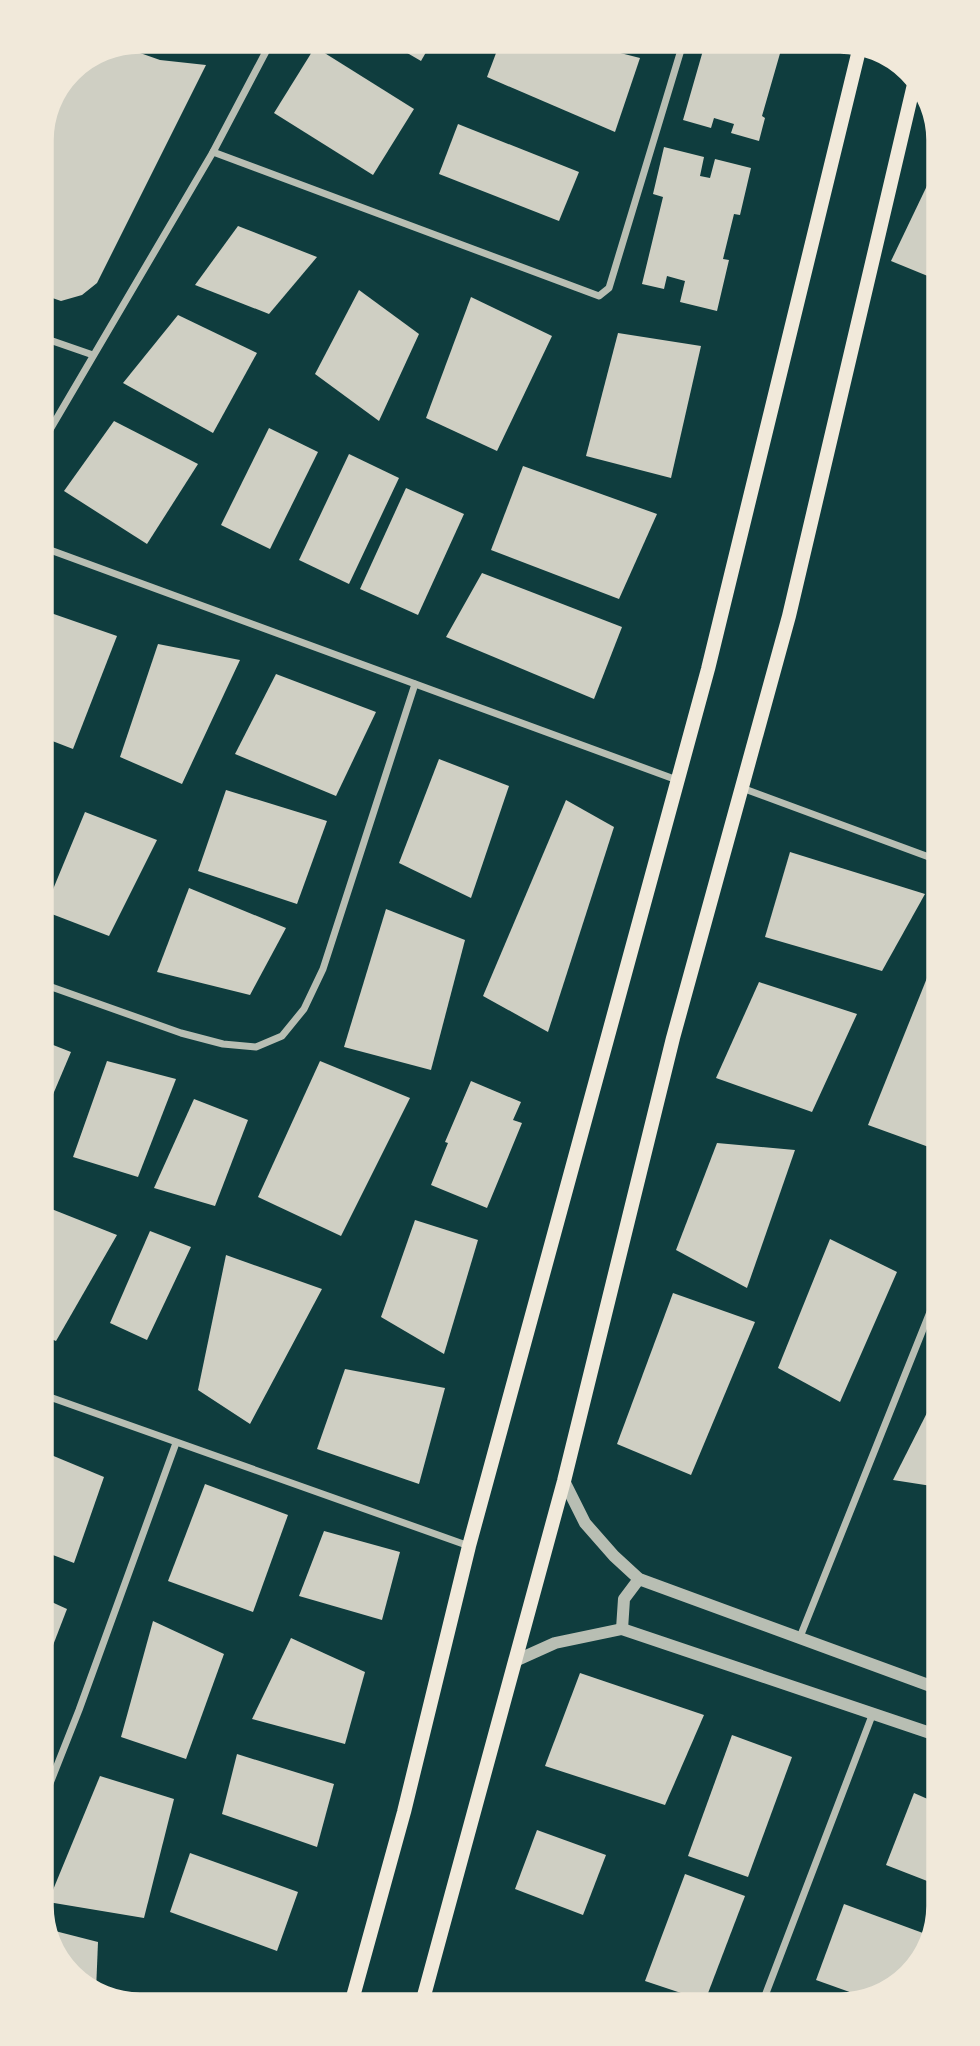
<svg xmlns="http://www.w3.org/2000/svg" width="980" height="2046" font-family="Literata,serif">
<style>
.building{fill:#cfcfc3}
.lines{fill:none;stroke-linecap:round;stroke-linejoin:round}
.minor{stroke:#b8beb3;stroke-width:7}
.tertiary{stroke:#b8beb3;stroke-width:12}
.secondary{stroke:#f1e9da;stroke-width:14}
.rim{fill:none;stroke:#f1e9da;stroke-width:3.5}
</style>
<rect width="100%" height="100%" fill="#0f3d3e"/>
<g class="building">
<path d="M385 40H433L421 61Z"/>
<path d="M501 40H569L640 58 615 132 487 77Z"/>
<path d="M706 40 723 44 724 40H787L784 51 781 50 762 116 765 118 759 141 731 133 734 124 714 118 711 128 683 120Z"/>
<path d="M123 47 160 60 206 65 97 283 82 295 61 301 41 294 40 134 70 69Z"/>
<path d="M315 47 414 109 373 175 274 113Z"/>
<path d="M458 124 579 172 559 221 439 174Z"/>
<path d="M664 147 704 157 700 176 710 178 715 159 751 168 740 215 734 214 723 259 729 260 717 311 680 302 685 281 667 276 664 289 642 284 663 197 653 194Z"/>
<path d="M935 169V279L891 261Z"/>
<path d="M238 226 317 257 269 314 195 285Z"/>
<path d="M359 290 419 334 379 421 315 374Z"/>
<path d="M471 297 552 336 497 451 426 418Z"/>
<path d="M178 315 257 353 213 433 123 383Z"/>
<path d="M618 333 701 346 671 478 586 456Z"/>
<path d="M114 421 198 464 147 544 64 491Z"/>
<path d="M269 428 318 452 270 549 221 525Z"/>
<path d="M349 454 399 478 349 584 299 560Z"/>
<path d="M523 466 657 514 619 599 491 550Z"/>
<path d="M406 488 464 514 418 615 360 589Z"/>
<path d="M482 573 622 627 594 699 446 637Z"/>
<path d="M48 612 117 636 73 749 42 737V628Z"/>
<path d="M158 644 240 660 182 784 120 757Z"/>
<path d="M276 674 376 712 336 796 235 754Z"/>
<path d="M439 759 509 786 471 898 399 863Z"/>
<path d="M226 790 327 821 297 904 198 871Z"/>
<path d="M566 800 614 827 548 1032 483 996Z"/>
<path d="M42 803 49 806 43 822H42Z"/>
<path d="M85 812 157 840 109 936 44 911Z"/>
<path d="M790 852 925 894 882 971 765 937Z"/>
<path d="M189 888 286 928 250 995 157 972Z"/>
<path d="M386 909 465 940 431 1070 344 1047Z"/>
<path d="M937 953V1150L868 1125Z"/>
<path d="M759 982 857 1014 812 1112 716 1078Z"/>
<path d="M43 1041 71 1052 43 1118Z"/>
<path d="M107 1061 176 1079 138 1177 73 1157Z"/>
<path d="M320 1061 410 1098 341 1236 258 1197Z"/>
<path d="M471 1081 521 1102 513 1120 522 1123 487 1208 431 1185 448 1143 445 1142Z"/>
<path d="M194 1099 248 1120 215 1206 154 1188Z"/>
<path d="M717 1143 795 1150 747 1288 676 1250Z"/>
<path d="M44 1206 117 1235 56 1341 44 1336Z"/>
<path d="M415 1220 478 1240 444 1354 381 1317Z"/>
<path d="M150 1231 191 1247 147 1340 110 1323Z"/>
<path d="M830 1239 897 1272 840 1402 778 1368Z"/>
<path d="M226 1255 322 1289 250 1424 198 1390Z"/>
<path d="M673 1293 755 1322 691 1475 617 1444Z"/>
<path d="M345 1369 445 1388 419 1484 317 1449Z"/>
<path d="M935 1397 938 1398V1487L893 1480Z"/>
<path d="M44 1452 104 1477 74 1563 45 1552Z"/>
<path d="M205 1484 288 1515 253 1612 168 1581Z"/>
<path d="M324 1531 400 1552 382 1620 299 1596Z"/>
<path d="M45 1599 67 1609 45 1666Z"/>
<path d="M153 1621 224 1654 186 1759 121 1737Z"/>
<path d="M291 1638 365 1672 345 1744 252 1719Z"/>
<path d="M580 1673 704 1715 665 1805 545 1766Z"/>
<path d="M732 1735 792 1757 748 1877 688 1856Z"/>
<path d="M237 1754 334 1784 317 1847 222 1814Z"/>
<path d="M100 1776 174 1799 144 1918 48 1902Z"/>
<path d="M914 1793 939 1804 940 1886 886 1865Z"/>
<path d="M537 1830 606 1855 583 1915 515 1889Z"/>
<path d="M190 1853 298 1892 277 1951 170 1912Z"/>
<path d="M685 1874 745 1896 705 2001 645 1981Z"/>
<path d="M844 1904 931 1936 923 1962 872 2000 816 1980Z"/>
<path d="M55 1931 98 1942 96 1991 79 1985 46 1939Z"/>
</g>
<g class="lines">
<g class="minor">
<path d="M213 152 599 296 609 288 684 40"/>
<path d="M41 337 93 355"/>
<path d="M41 445 213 152 272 40"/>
<path d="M42 547 677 780"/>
<path d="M742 788 937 860"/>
<path d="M43 984 181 1033 223 1044 256 1047 282 1036 304 1009 323 969 415 684"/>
<path d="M44 1395 469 1546"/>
<path d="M800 1637 938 1292"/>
<path d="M45 1796 79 1710 176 1443"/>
<path d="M763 2001 873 1713"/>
</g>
<g class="tertiary">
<path d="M564 1481 585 1523 614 1556 639 1579 939 1689"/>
<path d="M622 1629 624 1599 639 1579"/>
<path d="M515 1661 555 1643 622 1629 939 1736"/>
</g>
<g class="secondary">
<path d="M422 2003 564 1481 673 1038 789 616 915 80"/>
<path d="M351 2004 404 1812 469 1546 708 669 860 46"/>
</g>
</g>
<path d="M0 0H980V2046H0ZM140 52H840A88 88 0 0 1 928 140V1906A88 88 0 0 1 840 1994H140A88 88 0 0 1 52 1906V140A88 88 0 0 1 140 52Z" fill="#f1e9da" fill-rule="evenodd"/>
<path class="rim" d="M140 52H840A88 88 0 0 1 928 140V1906A88 88 0 0 1 840 1994H140A88 88 0 0 1 52 1906V140A88 88 0 0 1 140 52Z"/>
</svg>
